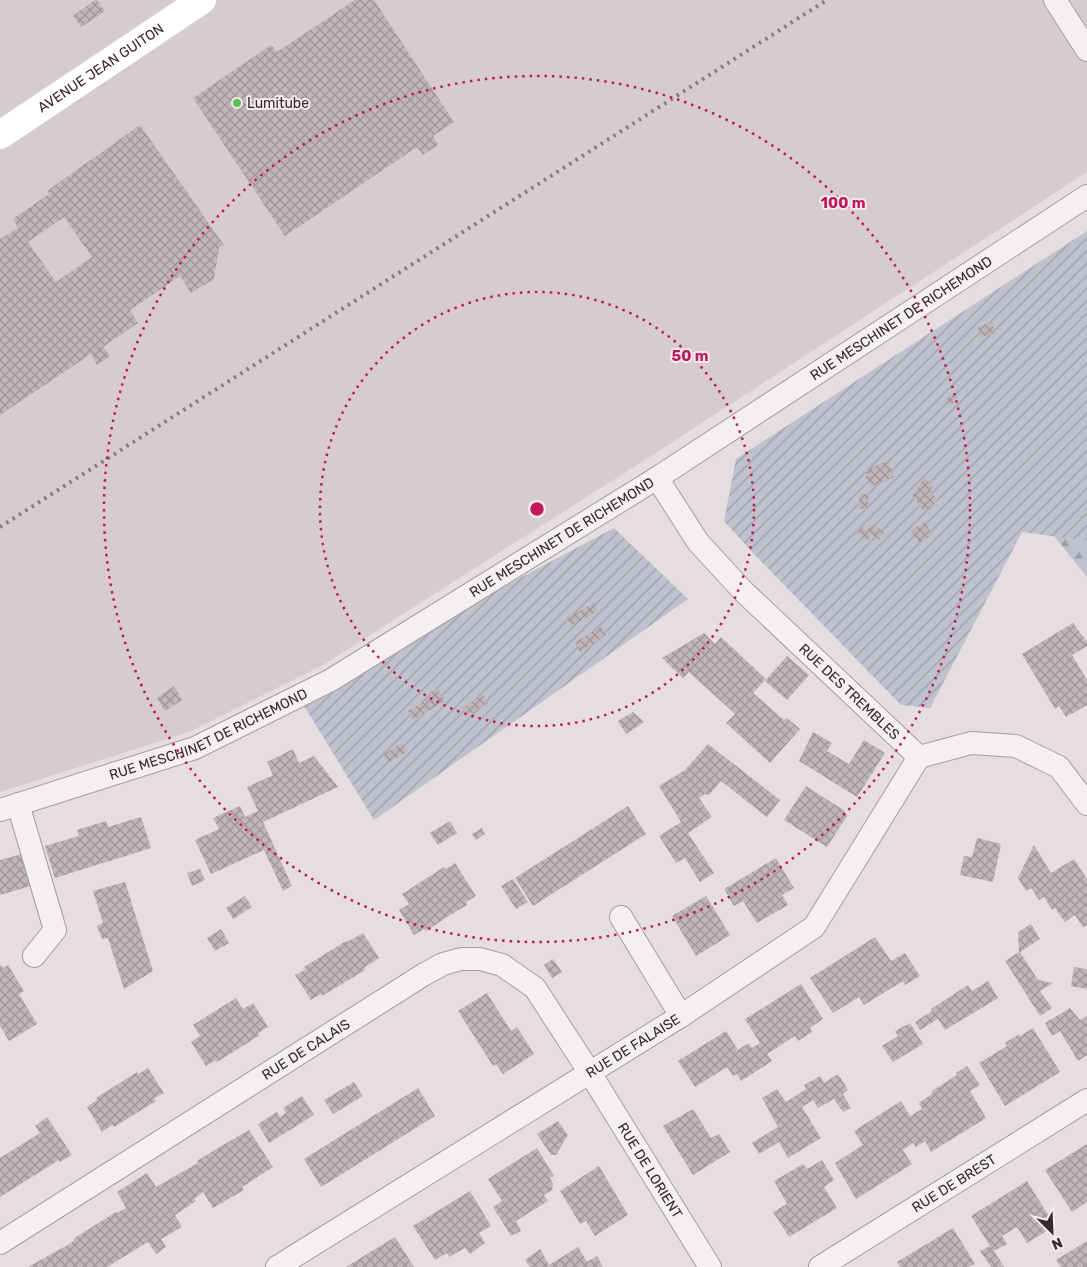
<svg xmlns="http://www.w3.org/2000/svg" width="1087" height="1267" font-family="Rubik,sans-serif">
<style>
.built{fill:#d6cbcf}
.forest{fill:url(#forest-firs)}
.garden{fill:url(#garden-furrows)}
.building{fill:url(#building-cross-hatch);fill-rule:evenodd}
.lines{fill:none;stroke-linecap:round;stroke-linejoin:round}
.minor-casing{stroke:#a79ca0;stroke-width:24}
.minor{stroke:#f4eff1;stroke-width:22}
.secondary{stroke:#fff;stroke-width:28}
.rail{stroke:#8d787f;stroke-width:4;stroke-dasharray:2.5 5;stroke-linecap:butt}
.ring{fill:none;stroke:#c2185b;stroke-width:2.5;stroke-dasharray:2.5 5}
.poi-dot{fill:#5bbf4d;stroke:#f3ecef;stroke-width:2}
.labels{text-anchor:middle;stroke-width:4;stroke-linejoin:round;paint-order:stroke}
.street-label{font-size:14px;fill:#3a282e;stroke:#f3ecef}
.poi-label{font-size:14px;fill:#3a282e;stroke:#f3ecef;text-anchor:start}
.centre{fill:#c2185b;stroke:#f3ecef;stroke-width:2.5}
.ring-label{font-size:15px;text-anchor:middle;font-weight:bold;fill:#c2185b;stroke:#f3ecef;stroke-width:4;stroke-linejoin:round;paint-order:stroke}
</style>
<defs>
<pattern id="forest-firs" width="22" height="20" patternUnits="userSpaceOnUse" patternTransform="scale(1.25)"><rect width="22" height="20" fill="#bfc2ce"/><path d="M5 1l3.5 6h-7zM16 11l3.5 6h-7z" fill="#9c9ea8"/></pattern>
<pattern id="garden-furrows" width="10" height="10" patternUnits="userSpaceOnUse" patternTransform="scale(1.25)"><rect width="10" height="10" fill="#bfc2ce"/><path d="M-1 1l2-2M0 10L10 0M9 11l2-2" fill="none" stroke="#9c9ea8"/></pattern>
<pattern id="building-cross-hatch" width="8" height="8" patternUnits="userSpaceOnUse" patternTransform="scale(1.25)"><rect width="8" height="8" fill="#c1b5b9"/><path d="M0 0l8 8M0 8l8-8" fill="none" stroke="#9e9397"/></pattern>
</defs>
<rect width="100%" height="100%" fill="#e5dde0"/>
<path class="built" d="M0 0H1087V172L651 456 323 665 189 732 0 792Z"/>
<path class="forest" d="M1054 536 1087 541V577Z"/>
<g class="garden">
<path d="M1087 231V541L1022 532 930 708 901 705 753 553 724 521 736 459Z"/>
<path d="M614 528 688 599 374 820 298 696Z"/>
</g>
<g class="building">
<path d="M95 0H97L105 11 81 27 73 16Z"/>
<path d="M355 0H374L454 122 433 136 438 145 423 155 417 147 285 236 193 98 271 45 277 52Z"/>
<path d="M140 125 224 245 219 248 214 279 191 293 180 276 130 310 138 323 103 347 110 356 97 365 91 354 0 415V239L18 228 13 219 49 194 47 191ZM64 217 92 257 56 282 28 242Z"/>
<path d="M992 322 995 333 981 337 978 327Z"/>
<path d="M950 394 957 397 952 405 945 401Z"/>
<path d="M888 461 894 477 871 487 865 476 867 475 865 470Z"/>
<path d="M924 476 933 487 930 490 938 501 924 512 912 496Z"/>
<path d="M860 494H869L867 510 858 508Z"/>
<path d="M925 522 932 535 919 543 911 530Z"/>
<path d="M872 524 884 532 879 540 872 535 867 541 857 533 862 527 867 530Z"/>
<path d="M594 603 598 611 571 626 567 618Z"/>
<path d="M1073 623 1087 642V646L1072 655 1087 680V705L1066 717 1059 706 1055 709 1022 654Z"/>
<path d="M601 627 606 635 580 652 575 642Z"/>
<path d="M704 633 715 644 721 637 766 679 753 693 784 720 787 718 800 729 770 763 726 723 735 714 689 672 683 678 662 658Z"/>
<path d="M787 656 809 675 787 700 765 681Z"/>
<path d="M174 686 182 700 165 711 157 698Z"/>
<path d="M437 688 445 701 413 720 408 711 432 697 429 693Z"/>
<path d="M483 695 488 703 467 716 462 708Z"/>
<path d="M633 712 644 722 626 734 618 721Z"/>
<path d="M813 732 832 743 827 751 849 764 864 740 885 753 857 797 799 761Z"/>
<path d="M402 743 407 752 389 762 384 754Z"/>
<path d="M708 744 780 800 767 817 721 781 709 795 705 794 699 798 712 817 688 833 714 873 700 882 685 858 676 863 659 836 681 822 659 786 685 770Z"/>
<path d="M293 749 299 763 314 756 338 787 263 822 292 886 283 891 264 850 211 874 195 840 219 829 213 818 240 806 245 817 258 811 247 787 273 775 267 762Z"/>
<path d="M806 786 845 811 847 816 827 847 784 820Z"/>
<path d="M628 806 646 834 533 906 515 878Z"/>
<path d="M141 817 151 848 55 878 45 846 79 836 77 830 106 821 108 827Z"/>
<path d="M450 821 457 833 438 845 430 833Z"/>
<path d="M482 828 485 834 476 840 472 834Z"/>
<path d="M977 838 1001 844 993 882 960 875 964 856 972 857Z"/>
<path d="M1034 845 1051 873 1074 859 1087 879V925L1083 927 1075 915 1065 922 1055 908 1052 910 1044 897 1039 900 1031 888 1026 891 1018 878Z"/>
<path d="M25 853 34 885 0 895V860Z"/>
<path d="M776 858 794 888 782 895 788 905 757 923 743 901 734 906 724 889Z"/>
<path d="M455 863 476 896 466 902 467 905 447 917 426 931 424 929 414 935 399 910 409 904 402 894 444 867 446 869Z"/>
<path d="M200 869 205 880 192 886 187 873Z"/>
<path d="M513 879 528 902 516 909 501 886Z"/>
<path d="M125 882 153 971 124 989 108 938 102 939 97 926 103 923 93 891Z"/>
<path d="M245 896 252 907 233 919 226 908Z"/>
<path d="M706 896 730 935 696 956 672 916Z"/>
<path d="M1031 924 1040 939 1020 952 1038 980 1053 983 1040 991 1052 1008 1040 1016 1005 961 1019 952 1018 932Z"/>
<path d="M221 929 229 943 215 951 207 938Z"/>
<path d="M363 933 379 958 364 968 365 970 322 996 321 994 311 1000 295 975 305 970 304 967 346 941 347 942Z"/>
<path d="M875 937 891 961 905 953 920 976 905 985 903 981 864 1005 859 997 833 1013 810 978Z"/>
<path d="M553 959 562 972 552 978 544 965Z"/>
<path d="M0 964 3 968 8 965 24 991 19 994 37 1024 9 1041 0 1026Z"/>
<path d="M1074 967 1087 969V989L1071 986Z"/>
<path d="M988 981 998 998 945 1030 938 1019 920 1030 915 1022 932 1011 931 1009 968 985 972 991Z"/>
<path d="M801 984 823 1019 810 1028 812 1032 798 1041 795 1036 767 1054 772 1061 741 1081 737 1074 733 1076 727 1067 695 1087 678 1061 726 1031 738 1050 749 1043 752 1048 760 1043 745 1019Z"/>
<path d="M487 993 511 1031 517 1027 534 1054 503 1074 496 1064 493 1066 458 1011Z"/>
<path d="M236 998 243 1009 253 1003 268 1027 258 1033 260 1035 238 1049 217 1062 216 1060 206 1066 191 1042 200 1036 193 1025Z"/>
<path d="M1070 1008 1080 1020 1087 1016V1055L1078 1061 1060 1031 1052 1036 1045 1023Z"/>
<path d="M910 1023 923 1044 893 1062 882 1046 898 1036 895 1031Z"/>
<path d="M1033 1028 1060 1072 1005 1106 979 1063 1007 1046 1005 1043 1019 1034 1020 1036Z"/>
<path d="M967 1066 980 1085 970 1091 986 1118 931 1152 925 1141 916 1147 913 1143 903 1150 912 1164 856 1199 835 1163 863 1145 854 1131 901 1101 910 1116 922 1109 919 1103 933 1093 932 1091 957 1075 956 1073Z"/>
<path d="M148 1068 164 1093 154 1098 156 1101 114 1127 112 1125 102 1132 87 1107 97 1100 96 1098 137 1072 138 1074Z"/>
<path d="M838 1074 848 1090 843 1094 851 1108 843 1112 834 1099 818 1108 813 1100 802 1107 821 1138 788 1158 779 1142 759 1154 752 1143 778 1127 762 1098 777 1089 786 1102 806 1089 804 1085 820 1076 824 1083Z"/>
<path d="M354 1082 363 1096 333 1114 324 1100Z"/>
<path d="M418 1088 435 1116 321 1187 304 1159Z"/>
<path d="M302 1096 314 1115 269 1143 258 1124 277 1112 280 1117 286 1113 283 1108Z"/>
<path d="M693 1109 711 1138 719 1134 730 1152 693 1175 663 1126Z"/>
<path d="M47 1117 72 1155 60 1162 59 1160 0 1197V1158L40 1133 35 1126Z"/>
<path d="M558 1121 568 1135 556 1155H551L537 1134Z"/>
<path d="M249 1130 273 1167 242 1187 244 1190 213 1208 203 1192 194 1199 196 1201 175 1215 182 1227 161 1239 166 1247 156 1254 148 1242 107 1267H28L66 1246 75 1240 73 1239 116 1212 117 1213 126 1208 117 1192 147 1173 156 1187 198 1163 197 1161 218 1148Z"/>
<path d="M1087 1144V1202L1072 1212 1045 1170Z"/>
<path d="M537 1148 554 1176 550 1178 553 1184 552 1190 544 1195 548 1201 516 1221 521 1231 511 1236 493 1207 502 1201 488 1179Z"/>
<path d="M822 1160 834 1180 824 1187 837 1208 789 1237 773 1212 787 1204 774 1181 803 1164 807 1169Z"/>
<path d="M599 1166 628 1215 595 1236 586 1221 580 1224 560 1191Z"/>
<path d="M1027 1181 1055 1226 1027 1243 1017 1227 1002 1236 1007 1244 994 1251 1004 1267H991L980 1251 990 1246 971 1216Z"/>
<path d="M470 1191 491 1226 479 1233 485 1243 470 1254 465 1248 449 1257 447 1253 435 1260 413 1226Z"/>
<path d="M953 1228 975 1264 969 1267H900L897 1262Z"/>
<path d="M395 1237 414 1267H346L367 1254Z"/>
<path d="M1087 1241V1267H1061L1056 1260Z"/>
<path d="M578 1247 587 1262 597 1256 603 1267H583L582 1266 580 1267H530L525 1260 540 1249 549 1265Z"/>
</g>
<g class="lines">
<defs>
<g id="minor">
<path d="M1055 0 1087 50"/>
<path id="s1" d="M657 478 698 542 744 592 919 757 971 743 1016 746 1059 767 1087 804"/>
<path d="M18 804 55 930 34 956"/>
<path id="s2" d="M0 810 195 748 331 680 657 478 1087 196"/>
<path d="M621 917 681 1016"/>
<path id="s3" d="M0 1243 423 975 443 964 461 959H480L502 965 535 988 590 1073 710 1267"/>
<path id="s4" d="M277 1267 681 1016 814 927 919 757"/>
<path id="s5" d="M820 1267 1087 1100"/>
</g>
</defs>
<use href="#minor" class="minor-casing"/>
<use href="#minor" class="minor"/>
<path class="secondary" id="s6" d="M0 135 202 0"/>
<path class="rail" d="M0 527 827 0"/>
</g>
<g class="ring">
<circle cx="537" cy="509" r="217"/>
<circle cx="537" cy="509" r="433"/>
</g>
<circle class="poi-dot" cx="237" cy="103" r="5"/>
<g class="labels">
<g class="street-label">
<text dy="5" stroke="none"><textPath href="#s6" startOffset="121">AVENUE JEAN GUITON</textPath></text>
<text dy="5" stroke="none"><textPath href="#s2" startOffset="1032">RUE MESCHINET DE RICHEMOND</textPath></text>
<text dy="5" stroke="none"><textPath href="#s2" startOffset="628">RUE MESCHINET DE RICHEMOND</textPath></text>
<text dy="5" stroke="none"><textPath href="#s1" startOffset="289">RUE DES TREMBLES</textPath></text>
<text dy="5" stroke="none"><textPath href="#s2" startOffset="222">RUE MESCHINET DE RICHEMOND</textPath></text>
<text dy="5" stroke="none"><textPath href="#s4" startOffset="419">RUE DE FALAISE</textPath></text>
<text dy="5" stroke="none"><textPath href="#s3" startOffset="362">RUE DE CALAIS</textPath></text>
<text dy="5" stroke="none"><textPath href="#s3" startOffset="840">RUE DE LORIENT</textPath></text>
<text dy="5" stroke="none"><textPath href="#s5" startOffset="158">RUE DE BREST</textPath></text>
</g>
<g class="poi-label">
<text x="247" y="108">Lumitube</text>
</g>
</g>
<circle cx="537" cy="509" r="8" class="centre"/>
<g class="ring-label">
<text x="843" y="208">100 m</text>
<text x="690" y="361">50 m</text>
</g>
<g transform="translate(1052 1232) rotate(156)" stroke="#f3ecef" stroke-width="4" paint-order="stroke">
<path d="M0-4L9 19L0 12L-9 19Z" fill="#3a282e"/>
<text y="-8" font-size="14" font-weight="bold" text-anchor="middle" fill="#3a282e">N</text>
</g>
</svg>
